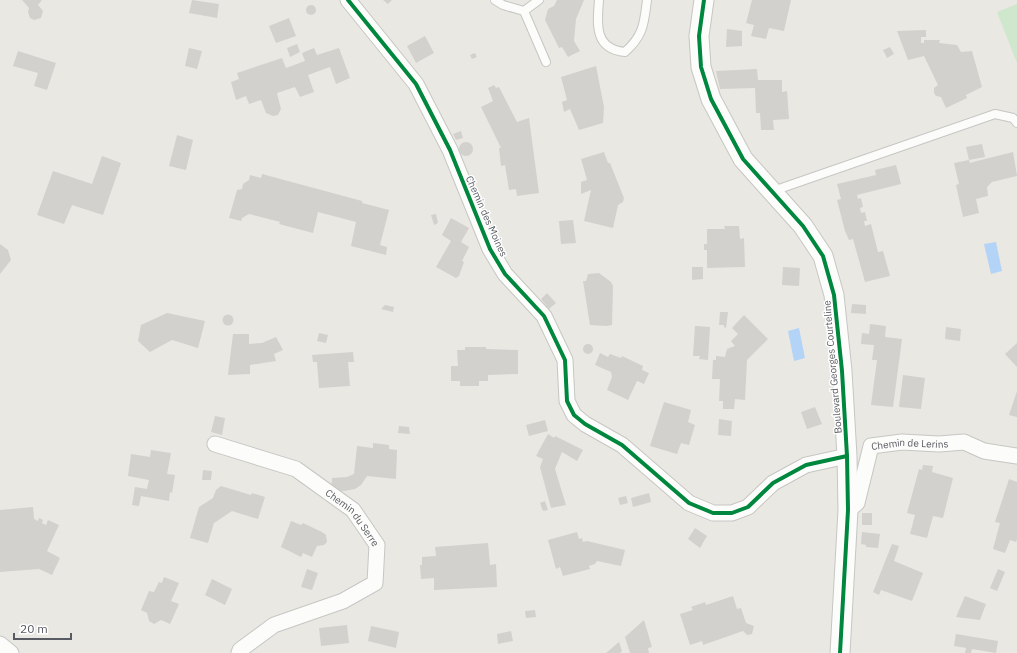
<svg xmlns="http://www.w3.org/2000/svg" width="1017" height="653" font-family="'IBM Plex Sans',sans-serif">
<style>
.green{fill:#cee7cd}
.water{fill:#b3d4f6}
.building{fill:#d2d1cd}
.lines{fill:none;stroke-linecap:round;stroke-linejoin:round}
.service-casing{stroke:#c6c6c4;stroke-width:10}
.minor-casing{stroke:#c6c6c4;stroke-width:17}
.tertiary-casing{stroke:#c6c6c4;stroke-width:21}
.service{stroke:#fcfcfb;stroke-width:8}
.minor{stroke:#fcfcfb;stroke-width:15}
.tertiary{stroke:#fcfcfb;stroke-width:19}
.cycleway-casing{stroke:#fff;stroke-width:6}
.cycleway{stroke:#00873e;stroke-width:4}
.labels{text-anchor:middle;stroke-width:3;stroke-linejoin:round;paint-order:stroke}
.street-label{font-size:10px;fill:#585b61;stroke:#fff}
</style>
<rect width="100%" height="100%" fill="#eae8e2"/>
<path class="green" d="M1017 4V63L997 12Z"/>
<g class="water">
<path d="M996 242 1002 271 991 274 984 244Z"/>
<path d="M799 328 805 358 794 361 788 331Z"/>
</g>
<g class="building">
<path d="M22 0H42L38 5 43 11 41 18 34 20 30 18 28 12 29 8Z"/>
<path d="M192 0 219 4 217 18 189 13Z"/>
<path d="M383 0H392L388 4Z"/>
<path d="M557 0H584L576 19 574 41 580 51 568 57 562 47 559 48 545 20 548 9 554 6Z"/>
<path d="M752 0H791L784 31 769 28 766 39 751 36 754 25 746 23Z"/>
<circle cx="311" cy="10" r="5"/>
<path d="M289 18 296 36 276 43 269 26Z"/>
<path d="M727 29 742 31V46L726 47Z"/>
<path d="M926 30V37H921V43H924V40H940L939 43 957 45 961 52 972 51 982 87 966 95 967 98 946 108 941 97 936 96 934 93V88L938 85 924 56 908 60 897 31Z"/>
<path d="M425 36 434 53 416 63 407 46Z"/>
<path d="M297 44 300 52 290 57 287 48Z"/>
<path d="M890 47 894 54 887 58 883 50Z"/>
<path d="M189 48 202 51 197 69 185 66Z"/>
<path d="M314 48 317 55 339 48 350 78 336 84 330 67 308 75 314 92 300 97 295 87 277 93 281 109 278 115 273 116 266 113 261 100 249 104 246 96 236 100 231 82 239 79 237 73 282 58 286 68 305 61 302 53Z"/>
<path d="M18 51 56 63 47 90 34 86 38 73 13 66Z"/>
<path d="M475 53 477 57 472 59 470 55Z"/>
<path d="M596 66 604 107 603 123 579 130 570 109 564 112 562 102 567 100 561 77Z"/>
<path d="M757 69 758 80H782V92L787 91 789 119 773 120 774 130H761L760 113H756L755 88 720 89 716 71Z"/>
<path d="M494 85 496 88 499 87 517 122 529 118 539 193 517 196 516 189 509 190 505 165 501 166 499 148H501L481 107 493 101 488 88Z"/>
<path d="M461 131 463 138 456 140 453 134Z"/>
<path d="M177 135 193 140 186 170 169 166Z"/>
<circle cx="466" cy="149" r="7"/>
<path d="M982 144 985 157 969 160 966 147Z"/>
<path d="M604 152 608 163H610L624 198 623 202 618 205 613 228 584 221 591 190 581 194V182L587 180 581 159Z"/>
<path d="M1013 152 1017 176 992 182 987 187 988 196 976 199 979 213 963 217 956 185 959 184 954 163 969 160 970 163 977 161Z"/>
<path d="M102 156 121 163 103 215 72 205 64 224 37 215 53 171 92 184Z"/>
<path d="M896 165 901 184 857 195 858 199 861 198 863 207 860 208 861 213 865 212 867 221H864L865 226 871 224 878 252 883 251 890 276 865 282 853 239 849 240 845 231 837 200 841 199 837 184 876 175 875 170Z"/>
<path d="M262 174 362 201V203L389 210 380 245 387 247 386 255 351 246 356 222 318 212 313 233 279 224 280 222 249 214 242 218 241 221 229 218 237 190 242 189 243 184 249 180 250 175 261 178Z"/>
<path d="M436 214 438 223 434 225 431 215Z"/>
<path d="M451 218 469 228 461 242 469 247 462 261 464 262 459 276 456 278 436 267 451 241 442 235Z"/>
<path d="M573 220 576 243 561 244 559 221Z"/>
<path d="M724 226H739L740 239 744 238 745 267 707 268V250H704V244H707V229H725Z"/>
<path d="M0 244 8 250 11 260 0 274Z"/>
<path d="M692 267H703V279L692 280Z"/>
<path d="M783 267 800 268 799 286 782 285Z"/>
<path d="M599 273 611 282 613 286 612 325 606 326 590 325 583 281H586L588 274Z"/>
<path d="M547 293 556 303 549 309 541 299Z"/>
<path d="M852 304 866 305V314L851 313Z"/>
<path d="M385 305 394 307 393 312 381 309Z"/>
<path d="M720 312H728L726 328 724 327V325H719Z"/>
<path d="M167 313 205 321 198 348 172 340 150 352 138 341 141 325Z"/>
<circle cx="228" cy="320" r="5.5"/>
<path d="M744 315 768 339 747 360 745 400 735 399 734 409H723V401H719L720 379H712L713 360H716V356L725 357 727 349 735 346 731 341 738 334 732 328Z"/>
<path d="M870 324 886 326 885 337 902 339 893 407 871 405 877 360H872L874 345 861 344 862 333 869 334Z"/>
<path d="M695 326 710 327 708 360 699 359 700 356H693Z"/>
<path d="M946 327 961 329 960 341 945 339Z"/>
<path d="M319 333 328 335 326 343 317 341Z"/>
<path d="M233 334H249V344L262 343 276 337 283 350 274 354 276 361 250 365V374L228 375Z"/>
<path d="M1017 343V367L1005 354Z"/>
<circle cx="588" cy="349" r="5"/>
<path d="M465 347H486V349L518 350V374L488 375V381H479V386H460V381H451V366H458L457 350H465Z"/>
<path d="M353 352 354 362H348L350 386 319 388 317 362H313L312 355Z"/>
<path d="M600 353 608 357 610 354 621 358 622 356 643 366 642 370 649 373 644 384 637 381 628 400 607 390 612 377 611 372 595 365Z"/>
<path d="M903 375 925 378 921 409 899 407Z"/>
<path d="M1017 391V417L1009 415Z"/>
<path d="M664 402 691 410 688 422 695 425 689 445 681 443 677 454 650 446Z"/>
<path d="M815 407 822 424 807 429 801 412Z"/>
<path d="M215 416 225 418 222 435 211 432Z"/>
<path d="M719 419 732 421 731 436 718 435Z"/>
<path d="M545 420 548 431 529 436 526 425Z"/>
<path d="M399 426 409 427 410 434 398 433Z"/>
<path d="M548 434 554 438 555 436 583 450 577 461 562 452 555 469 566 505 551 508 540 467 543 459 536 456Z"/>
<path d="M373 443 389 445V449L397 450 396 479 367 476 361 485 355 489 344 491 331 490 332 478 347 477 354 474 357 446 373 448Z"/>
<path d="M151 450 171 453 167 474 175 475 172 493 170 492 169 501 141 496 139 506 132 505 135 487 147 489 149 480 128 476 131 454 150 457Z"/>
<path d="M923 465 933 466 932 472 953 478 943 518 933 516 927 538 910 534 915 515 907 513 919 469 922 470Z"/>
<path d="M203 470 212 471 211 480H202Z"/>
<path d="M1009 479 1017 482V539L1016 542 1010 540 1005 553 993 549 1000 523 995 522Z"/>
<path d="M221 486 251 495 252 493 265 497 258 519 232 511 214 523 208 543 190 538 199 507 213 498 216 490Z"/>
<path d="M649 493 651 502 633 507 631 498Z"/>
<path d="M626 496 628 503 620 505 618 498Z"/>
<path d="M545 501 548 510 543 511 540 503Z"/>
<path d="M33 507 34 519 38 521 39 518 43 520 42 523 46 525 48 520 59 525 47 551 60 558 52 575 39 569 0 572V510Z"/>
<rect x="862" y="513" width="10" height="12"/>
<path d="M291 521 301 525 303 523 322 532 326 535 327 542 324 545 317 546 312 557 303 553 301 557 281 547Z"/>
<path d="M695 528 707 536 700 548 688 539Z"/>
<path d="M577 532 579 539 582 538 583 542 587 541 625 550 621 566 597 561 595 564 589 566 590 569 563 576 560 567 556 569 548 540Z"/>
<path d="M862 532 880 534 878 548 866 547V545L861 544Z"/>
<path d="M488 543 490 565 496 564 497 587 434 590V578L421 579 420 565H422V557L436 556 435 547Z"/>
<path d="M892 544 899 546 894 561 923 573 912 601 881 590 879 595 873 592Z"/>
<path d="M307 569 318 573 312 590 301 587Z"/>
<path d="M998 569 1005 572 997 591 990 588Z"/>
<path d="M164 577 179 583 171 601 179 604 170 624 161 620 154 624 149 621 147 613 141 610 149 591 154 592 159 582 162 583Z"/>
<path d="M212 579 232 589 225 605 205 595Z"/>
<path d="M733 596 737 609 741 608 746 623 754 626 752 634 747 635 743 631 703 645 702 641 690 645 680 614 693 610 691 607 705 602 706 605Z"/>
<path d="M965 596 986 604 980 620 956 617Z"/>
<path d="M535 610 536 617 526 618 525 611Z"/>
<path d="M644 620 652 647 648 648 649 653H630L625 637Z"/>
<path d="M347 625 349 643 321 646 319 628Z"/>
<path d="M371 626 399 632 396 648 368 641Z"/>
<path d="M511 631 513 641 498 644 497 634Z"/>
<path d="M956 634 998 641 996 653 972 649 971 653H965L966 648 954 646Z"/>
<path d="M619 642 622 651 620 653H606Z"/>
</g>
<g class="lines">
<defs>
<g id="service">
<path d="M495 0 503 5 524 11"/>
<path d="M539 0 524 11 546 62"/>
<path d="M599 0C597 24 594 49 625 52 644 35 644 23 647 0"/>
<path d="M773 191 995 114 1013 118 1017 123"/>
</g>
<g id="minor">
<path d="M348 0 416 84 450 150 490 249 505 274 544 316 565 360 567 401 574 415 585 424 622 445 689 503 713 513H732L748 507 773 483 806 465 847 456"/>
<path id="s1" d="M215 444 296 469 353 510 377 545 375 583 343 601 274 625 240 650 239 653"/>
<path id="s2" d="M848 510 857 503 871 446 902 442 939 444 964 442 984 451 1017 456"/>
<path d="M0 644 11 653"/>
</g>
<path id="tertiary" d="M704 0 699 36 701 67 711 99 743 159 803 226 823 256 834 295 842 371 847 456 848 510 840 653"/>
</defs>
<use href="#service" class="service-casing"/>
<use href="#minor" class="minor-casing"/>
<use href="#tertiary" class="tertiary-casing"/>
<use href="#service" class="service"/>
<use href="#minor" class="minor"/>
<use href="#tertiary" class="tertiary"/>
<defs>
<g id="cycleway">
<path d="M348 0 416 84 450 150 490 249 505 274 544 316 565 360 567 401 574 415 585 424 622 445 689 503 713 513H732L748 507 773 483 806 465 847 456"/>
<path d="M704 0 699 36 701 67 711 99 743 159 803 226 823 256 834 295 842 371 847 456 848 510 840 653"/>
</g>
</defs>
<use href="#cycleway" class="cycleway-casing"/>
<use href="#cycleway" class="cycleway"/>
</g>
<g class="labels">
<g class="street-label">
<text transform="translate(487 216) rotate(66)" y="4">Chemin des Moines</text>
<text transform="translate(832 367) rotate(-95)" y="4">Boulevard Georges Courteline</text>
<text dy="4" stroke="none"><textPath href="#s2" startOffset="109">Chemin de Lerins</textPath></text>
<text dy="4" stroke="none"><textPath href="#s1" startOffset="160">Chemin du Serre</textPath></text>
</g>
</g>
<path d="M14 633v6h57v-6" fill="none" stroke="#585b61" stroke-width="2"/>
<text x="20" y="633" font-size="12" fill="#585b61" stroke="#ffffff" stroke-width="3" paint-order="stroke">20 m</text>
</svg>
